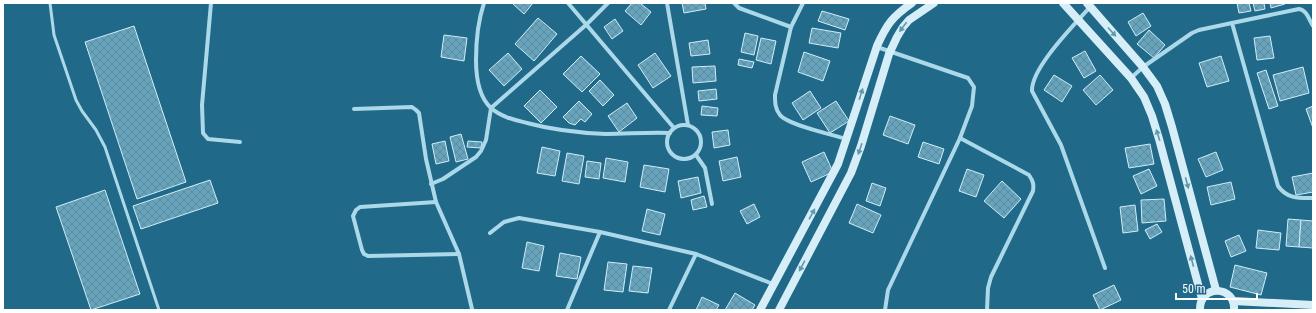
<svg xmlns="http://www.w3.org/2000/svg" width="1316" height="313" font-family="'Roboto Condensed',sans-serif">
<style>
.building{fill:url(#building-cross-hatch);stroke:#d0edf8}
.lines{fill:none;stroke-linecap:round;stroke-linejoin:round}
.lane{stroke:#abd9ea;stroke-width:3}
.street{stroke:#abd9ea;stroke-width:4}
.secondary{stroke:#d6eef8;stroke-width:8}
.oneway{fill:#6098af}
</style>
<defs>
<pattern id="building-cross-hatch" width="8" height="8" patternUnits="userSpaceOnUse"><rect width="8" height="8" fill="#66a4bd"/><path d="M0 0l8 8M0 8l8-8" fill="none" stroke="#5e8a9b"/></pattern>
</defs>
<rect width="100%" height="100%" fill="#206988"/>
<g class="building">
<path d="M512 3H533L524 14Z"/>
<path d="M632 3H640L651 12 641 25 625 11Z"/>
<path d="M682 3H705L706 9 684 13Z"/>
<path d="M1237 3H1249L1251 11 1239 13Z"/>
<path d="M1253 3H1264L1265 9 1255 11Z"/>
<path d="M1270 3H1285V4L1271 8Z"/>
<path d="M822 11 849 19 845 30 818 21Z"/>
<path d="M1143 13 1151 26 1136 36 1128 22Z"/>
<path d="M538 18 557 34 534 61 515 44Z"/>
<path d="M615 19 623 31 612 39 604 27Z"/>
<path d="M134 26 186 182 137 199 85 42Z"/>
<path d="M812 28 841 33 838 48 809 43Z"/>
<path d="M1149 30 1165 45 1154 58 1137 44Z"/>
<path d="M745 33 758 36 754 55 741 52Z"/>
<path d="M444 35 467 38 464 61 441 57Z"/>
<path d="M1270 36 1274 58 1257 60 1254 38Z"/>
<path d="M761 38 776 41 771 64 756 60Z"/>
<path d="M708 40 710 54 691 56 689 43Z"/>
<path d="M1085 51 1096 71 1084 78 1072 58Z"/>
<path d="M804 52 830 61 823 81 798 72Z"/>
<path d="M508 53 522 69 504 86 489 70Z"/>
<path d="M655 53 671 76 653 88 638 65Z"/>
<path d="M581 56 600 74 582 92 563 74Z"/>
<path d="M1221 56 1229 81 1207 87 1199 63Z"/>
<path d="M739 59 754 62 752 68 738 65Z"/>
<path d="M715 66 716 81 693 83 692 67Z"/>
<path d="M1303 67 1309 93 1280 101 1273 75Z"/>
<path d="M1266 70 1278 106 1269 109 1257 73Z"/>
<path d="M1054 75 1072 86 1062 102 1044 90Z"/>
<path d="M1100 75 1113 90 1096 105 1083 90Z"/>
<path d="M600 80 614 95 603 106 589 91Z"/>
<path d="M716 89 717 99 699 101 698 91Z"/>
<path d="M540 90 557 107 541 123 524 106Z"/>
<path d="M810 91 821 108 803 120 792 103Z"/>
<path d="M579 101 592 114 585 122 581 119 575 125 569 123 563 117Z"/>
<path d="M836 101 849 121 830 133 817 113Z"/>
<path d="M627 103 637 118 619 132 608 116Z"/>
<path d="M702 106 718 108 717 116 701 115Z"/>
<path d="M1313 106V128L1306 109Z"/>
<path d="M890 116 915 125 908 144 883 135Z"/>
<path d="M728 130 730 145 714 148 712 132Z"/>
<path d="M461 134 468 159 456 162 450 137Z"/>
<path d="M445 141 449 161 436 164 432 144Z"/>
<path d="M468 141 482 142 481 148 467 147Z"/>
<path d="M923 142 944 149 939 164 918 157Z"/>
<path d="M1150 144 1154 164 1129 168 1125 148Z"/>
<path d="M542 147 560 151 555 176 537 173Z"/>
<path d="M824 152 833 172 811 182 802 162Z"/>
<path d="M1216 152 1223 170 1206 177 1198 159Z"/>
<path d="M567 153 584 156 579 184 562 181Z"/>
<path d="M737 157 741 177 723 181 719 161Z"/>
<path d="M606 158 628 162 625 182 603 178Z"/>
<path d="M587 161 601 163 599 179 585 177Z"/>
<path d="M644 165 669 169 665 192 640 187Z"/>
<path d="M967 169 984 175 976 197 959 191Z"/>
<path d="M1149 169 1157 186 1141 194 1133 176Z"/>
<path d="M1313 173V192L1296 195 1292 177Z"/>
<path d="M698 177 701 193 681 198 678 181Z"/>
<path d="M210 180 218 203 141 229 133 206Z"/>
<path d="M1002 181 1021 199 1004 218 984 201Z"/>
<path d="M1231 182 1235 199 1211 205 1207 187Z"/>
<path d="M872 183 886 188 880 206 866 201Z"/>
<path d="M105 190 140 294 91 310 56 207Z"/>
<path d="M704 196 707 207 693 210 691 200Z"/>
<path d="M1164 199 1166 221 1142 223 1141 200Z"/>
<path d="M754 204 760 217 747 224 740 211Z"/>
<path d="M857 204 881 215 873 233 849 223Z"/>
<path d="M1135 205 1138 231 1123 233 1120 207Z"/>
<path d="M647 209 665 214 660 235 642 231Z"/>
<path d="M1288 219 1301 220 1299 247 1286 246Z"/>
<path d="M1301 220 1313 221V248L1299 247Z"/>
<path d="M1157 224 1162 232 1150 239 1145 230Z"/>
<path d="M1258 230 1281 233 1279 250 1256 248Z"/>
<path d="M1239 235 1246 251 1231 257 1225 241Z"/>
<path d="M527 242 544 246 539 271 522 268Z"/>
<path d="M560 253 581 257 577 279 556 276Z"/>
<path d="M608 262 627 264 623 292 604 290Z"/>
<path d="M1235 265 1267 273 1261 295 1230 287Z"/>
<path d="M633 266 652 268 648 293 629 291Z"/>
<path d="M1114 285 1121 300 1100 310 1093 295Z"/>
<path d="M735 293 755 305 752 310H725Z"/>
<path d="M702 297 719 305 716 310H696Z"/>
</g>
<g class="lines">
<path class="lane" d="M50 3 54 35 76 100 82 111 96 130 105 147 159 310"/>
<g class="street">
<path d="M211 3 202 105 203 133 208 139 240 142"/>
<path d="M484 3C478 21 476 41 476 60 476 77 478 96 491 108 501 117 515 120 527 123 553 130 580 133 606 134 627 134 648 132 670 133"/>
<path d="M568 3 674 128"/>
<path d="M667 3 688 125"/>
<path d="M734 3 739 8 791 27"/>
<path d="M803 3 791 27 775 95C775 102 775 109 780 115 788 125 833 135 847 139"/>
<path d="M1090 7C1074 25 1031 68 1032 91L1061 145 1105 268"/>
<path d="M1313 26C1309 20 1307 10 1299 9L1232 23 1278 186C1287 199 1299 198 1313 198"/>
<path d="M877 47 968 78 974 87 972 106 960 138 888 290 885 310"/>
<path d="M1131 78 1143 67 1192 33 1199 30 1232 23"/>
<path d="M354 109 412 107 416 110 419 113 426 159 436 202 459 254 472 309"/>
<circle cx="684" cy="142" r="17"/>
<path d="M960 138 1029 175C1033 181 1034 184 1033 191L991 277 988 288 987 310"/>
<path d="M696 155 705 168 712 204"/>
<path d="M431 184 443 179 476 157 481 151 486 140 491 108 587 24 608 3"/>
<path d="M436 202 360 207 356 210 353 216 362 250 364 254 368 256 459 254"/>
<path d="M490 233 504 222 519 218 600 232 696 254 773 284"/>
<path d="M567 310 600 232"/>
<path d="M669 310 696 254"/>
</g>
<g class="secondary">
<path d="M1063 3 1131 78 1144 97 1152 116 1159 139 1202 299"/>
<path d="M1087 3 1143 67 1157 86 1165 104 1172 127 1216 290"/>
<path d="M1233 301 1313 305"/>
<path d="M760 310 838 164 877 46C887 24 892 17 912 3"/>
<path d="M779 310 851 173 861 146 889 54 897 37 903 27 909 20 934 3"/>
<path d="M1200 310C1199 284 1236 285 1234 310"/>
</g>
</g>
<defs><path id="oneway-solid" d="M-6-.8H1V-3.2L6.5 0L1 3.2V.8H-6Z"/></defs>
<g class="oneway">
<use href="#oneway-solid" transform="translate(903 27) rotate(127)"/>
<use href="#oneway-solid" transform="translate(1112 32) rotate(48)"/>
<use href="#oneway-solid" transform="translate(861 94) rotate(-72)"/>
<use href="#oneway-solid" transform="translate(1158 135) rotate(-107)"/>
<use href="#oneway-solid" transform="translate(860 149) rotate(109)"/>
<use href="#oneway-solid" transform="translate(1187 183) rotate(75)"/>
<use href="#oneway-solid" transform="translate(812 214) rotate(-61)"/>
<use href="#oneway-solid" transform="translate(1192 261) rotate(-105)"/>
<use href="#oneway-solid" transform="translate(802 266) rotate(118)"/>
</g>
<rect width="1316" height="313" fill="none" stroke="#ffffff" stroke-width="8"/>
<path d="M1176 293v6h81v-6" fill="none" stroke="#ffffff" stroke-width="2"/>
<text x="1182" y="293" font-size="12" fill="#ffffff" stroke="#206988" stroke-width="3" paint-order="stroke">50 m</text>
</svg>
